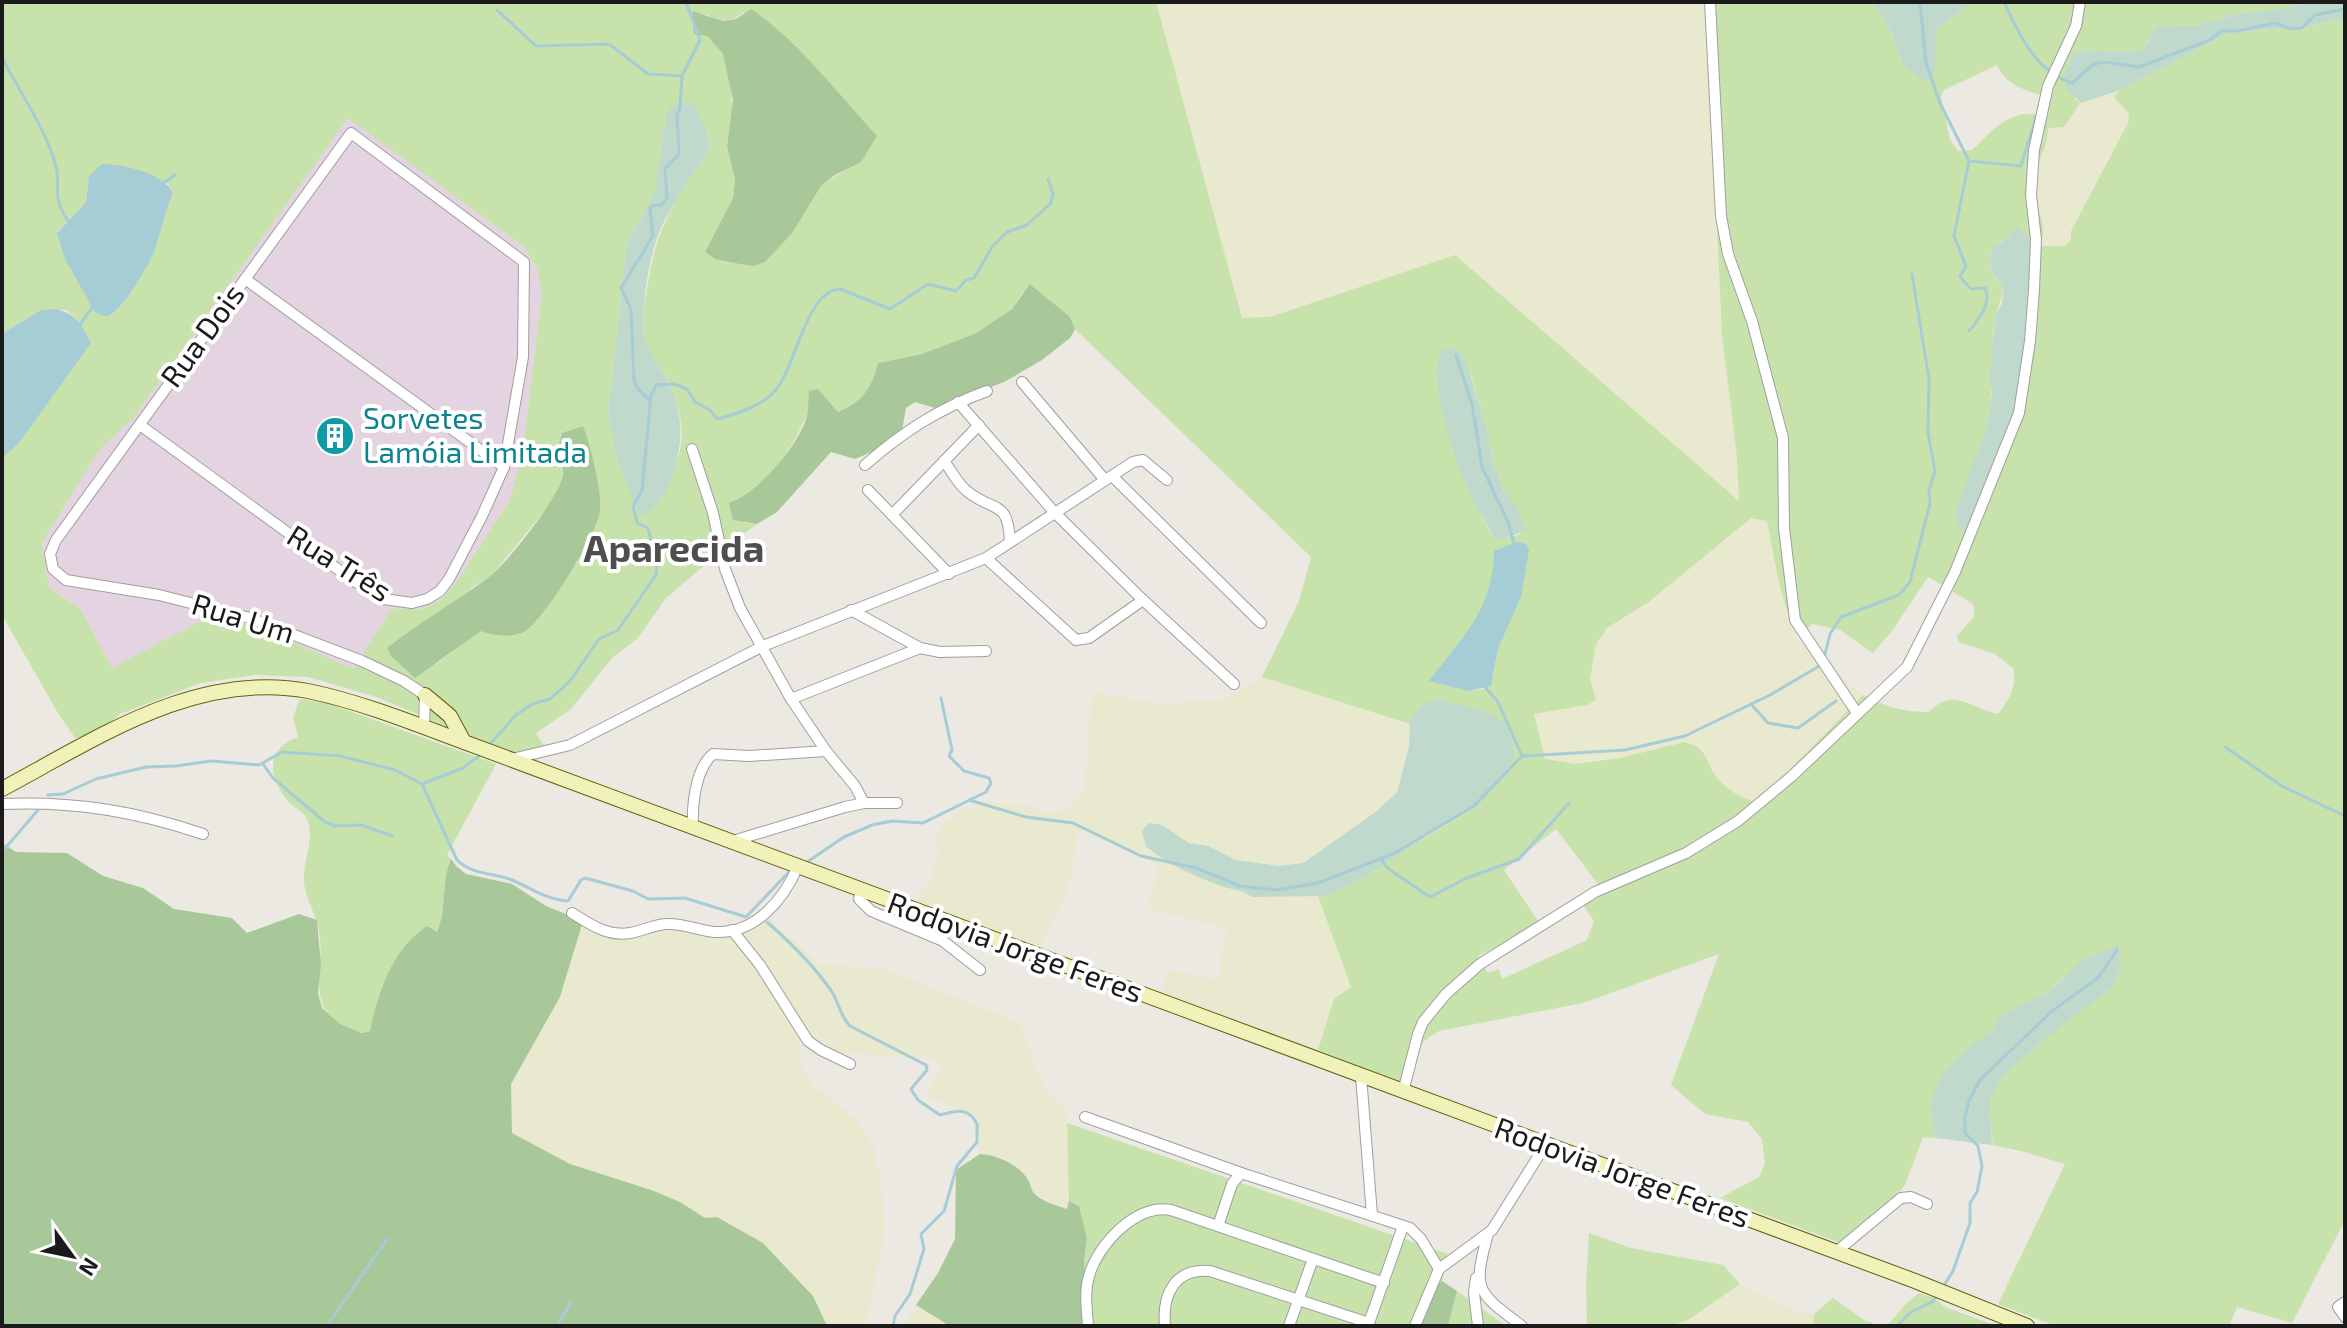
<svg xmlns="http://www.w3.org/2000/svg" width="2347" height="1328" font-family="'Exo 2',sans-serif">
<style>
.industrial{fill:#e4d4e2}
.farmland{fill:#e8e9ce}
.grass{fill:#c8e2ac;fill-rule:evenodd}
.forest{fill:#a9c89a}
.wetland{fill:#c0d9cd}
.water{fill:#a6ccd6}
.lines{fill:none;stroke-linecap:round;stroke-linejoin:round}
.stream{stroke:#a6ccd6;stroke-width:3}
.street-casing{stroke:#9f9f9f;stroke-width:12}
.secondary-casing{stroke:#5f660f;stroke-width:16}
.street{stroke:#fff;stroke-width:10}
.secondary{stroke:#f1f2b9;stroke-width:14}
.labels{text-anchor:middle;stroke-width:8;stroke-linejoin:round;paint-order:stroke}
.street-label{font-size:30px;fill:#1b1b1b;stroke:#fff}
.culture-label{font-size:30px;fill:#0d838f;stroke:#fff;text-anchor:start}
.district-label{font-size:38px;font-weight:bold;fill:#4e4e4e;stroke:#fff}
</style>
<rect width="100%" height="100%" fill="#ece8e2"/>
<path class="industrial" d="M348 117 524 247 537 269 542 292 522 457 509 501 458 580 441 600 422 609H391L354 670 262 629 214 614 112 669 80 608 49 588 42 543 98 452 134 417Z"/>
<g class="farmland">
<path d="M1156 2H1707L1722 335 1737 458 1740 502 1270 317 1242 318Z"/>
<path d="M2120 90 2114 97 2129 114 2128 123 2071 231V239L2066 246 2041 247 2043 239 2033 191 2038 159 2049 139 2048 127H2064L2080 103Z"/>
<path d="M1751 518 1767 521 1773 558 1797 639 1863 695 1859 702 1757 803 1735 795 1717 778 1705 753 1620 758 1575 764 1544 759 1533 714 1545 711 1593 688 1590 680 1596 644 1607 628 1650 601Z"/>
<path d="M1262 677 1410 724 1409 747 1397 791 1377 811 1303 863 1279 866 1236 860 1209 846 1189 843 1178 836 1146 846 1189 873 1224 887 1244 891 1252 897 1318 896 1351 987 1334 999 1318 1050 1161 992 1168 970 1218 980 1227 928 1148 908 1159 865 1079 830 1068 888 1038 949 916 902 932 875 938 856 937 830 958 811 993 803 1024 805 1048 813 1066 809 1085 790 1092 692 1158 704 1223 700Z"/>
<path d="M767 917 819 964 883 969 1019 1023 1041 1079 1056 1102 1066 1108 1070 1195 1067 1209 1034 1193 1027 1178 995 1155 980 1154 977 1116 926 1096 943 1065 925 1058 826 1052 800 1040V1065L812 1085 855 1118 873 1145 881 1186 885 1226 866 1326H827L813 1296 782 1261 762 1243 717 1217 705 1218 680 1202 654 1191 570 1164 512 1133 511 1084 560 997 583 921 637 932 654 927 727 933Z"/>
<path d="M1740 1284 1803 1314H1814L1813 1326H1670L1688 1320Z"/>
<path d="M916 1305 950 1326H905Z"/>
</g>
<g class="grass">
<path d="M2 2H1156L1242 318 1270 317 1455 255 1739 501 1737 458 1722 335 1707 2H1872L1891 31 1902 64 1935 58 1934 43 1937 28 1966 7V2H2304L2295 6 2233 15 2197 26 2164 25 2148 40 2143 50C2121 56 2097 47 2074 53L2075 99 2080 103 2064 127 2048 128C2049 149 2032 167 2033 190 2034 212 2048 216 2041 246H2066L2071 239V231L2128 123 2129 114 2114 97 2120 90 2228 33 2292 27 2300 29 2345 17V1220L2292 1323 2237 1307 2229 1326H2055L1998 1304 2065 1164 2021 1151 1992 1145C1994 1130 1986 1109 1991 1095 2006 1060 2081 1010 2113 987L2064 977 2047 994 2031 999 1998 1018 1996 1029 1966 1051 1933 1128 1936 1138 1923 1137 1905 1185 1895 1198 1843 1244 1720 1198 1759 1177 1765 1164 1762 1139 1748 1122 1705 1114 1671 1085 1719 954 1583 1003 1439 1031 1414 1048 1408 1084 1318 1050 1334 999 1351 987 1318 896H1327L1478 806 1507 768 1491 715 1439 700 1430 702 1410 720V724L1262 677 1299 601 1311 557 1075 329 1070 317 1023 292 1012 309 976 333 922 354 878 363C872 387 863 402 838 412L818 389C802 430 774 488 730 503L745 523 757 524 726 547 666 598 637 639 613 657 571 709 536 733 548 752 527 760 376 697 308 677 254 675 201 683 120 714 99 732 75 738 58 713 2 615V458C45 420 57 373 78 321L67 310H41L2 334ZM744 12 847 169 821 186 793 232 754 266 715 259 705 252 733 198 735 180 727 147 733 116 730 76 723 54 707 36 705 14C721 21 730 24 744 12ZM1997 65C2005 84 2023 90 2042 95L2036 114C2007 111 1991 132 1972 150L1958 151 1950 140 1941 97 1944 90ZM690 101C698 114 710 130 709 146 708 159 697 168 690 178 671 207 655 238 650 273 646 294 640 318 645 340 648 355 659 364 666 377 678 399 686 429 679 454 675 469 649 501 639 516L608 415 627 242 646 211 655 189 666 114ZM348 118 524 247 537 269 542 292 522 457 509 501 458 580 441 600 422 609H391L354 669 262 629 214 614 112 668 80 608 49 588 42 543 98 452 134 417ZM89 176 167 182 173 193C164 213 160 233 152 254 147 270 122 310 108 317L58 231 86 202ZM2018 227 1971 527 1955 519C1962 486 1981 457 1987 425 1993 394 1992 364 1993 333 1994 316 2002 302 2003 285 1987 270 1988 267 1993 247L2000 243ZM1470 372 1487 429 1493 462 1504 490 1517 509 1520 534 1505 539H1494L1471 496ZM562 459 579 560 545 610 488 633 481 630 435 665 471 588 490 577 551 503 563 477ZM1751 518 1767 521C1773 547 1782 621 1802 635L1812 624 1840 630 1873 653 1892 631 1928 577 1970 602 1974 606V617L1957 636 1959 642 1995 654 2013 668C2018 684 2009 701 1998 714 1970 709 1954 686 1929 712 1903 712 1886 707 1863 695L1757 803C1742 797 1729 792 1718 779 1705 763 1710 749 1685 742L1620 758 1575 764 1545 759 1534 714 1587 705 1596 700 1590 679 1596 644 1607 628 1650 601ZM1494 551 1521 597 1498 649 1493 677 1485 689 1469 691 1475 620 1488 597 1494 576ZM1556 829 1601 888 1580 900 1594 921 1587 940 1502 979 1499 969 1488 973 1478 956 1540 924 1504 870Z"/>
<path d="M300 699 327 703 496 764 447 855 451 859C441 884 447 909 436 933L427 926C392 949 378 992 370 1031 361 1034 356 1031 347 1027 303 1008 326 967 319 930 316 913 303 895 304 877 304 859 316 835 306 817 303 813 296 808 292 805 283 797 273 780 273 768 273 751 284 742 298 737L293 717Z"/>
<path d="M1067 1123 1445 1253 1447 1252 1442 1281 1430 1293 1412 1326H1088L1084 1261 1087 1238 1079 1206 1069 1201Z"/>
<path d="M1589 1233 1631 1248 1723 1265 1740 1284 1688 1320 1670 1326H1587L1586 1283Z"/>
<path d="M1457 1291 1506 1326H1448Z"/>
<path d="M1919 1293 1934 1298 1945 1307 1997 1326H1887L1905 1305Z"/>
<path d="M1833 1298 1864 1320 1880 1326H1813L1814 1314Z"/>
</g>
<g class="forest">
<path d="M751 9C796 39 839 95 877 136L861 162 835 175 821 186 793 232 765 262 754 266 740 264 715 259 705 252 733 198 735 180 727 147 733 100 723 54 707 36 694 34 692 11 723 21 736 19Z"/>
<path d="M1030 284 1070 317 1075 329 1070 338 1042 360 1004 382 935 408 915 402 906 408 902 430 881 448 855 459 831 452 777 512 757 524 733 520 729 503C757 494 794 450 805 422 809 413 808 400 809 391L818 389 838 412C863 402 872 387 878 363L922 354 976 333 1012 309Z"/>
<path d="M583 426C590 443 602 491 600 510 598 534 547 614 528 629 515 639 494 636 481 631L415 678 391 656 387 648C420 622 455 602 488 578 506 565 560 496 563 475 564 466 559 459 558 451 558 446 561 438 562 433Z"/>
<path d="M2 843 16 852 67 853 103 876 143 888 174 909 232 918 247 933 299 914 317 920 321 965 318 993 322 1008 340 1024 362 1033 370 1031C378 992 392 949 427 926L437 932C447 908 441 883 451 859L457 867 466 874 512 884 546 906 583 921 560 997 511 1084 512 1133 570 1164 654 1191 680 1202 705 1218 717 1217 763 1243 813 1296 827 1326H2Z"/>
<path d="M980 1154C996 1155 1019 1164 1028 1180 1030 1183 1031 1188 1033 1192 1040 1201 1056 1205 1067 1209L1069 1201 1079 1206 1087 1238 1084 1261 1088 1326H950L916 1305 938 1273 955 1239 956 1170Z"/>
<path d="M1442 1281 1457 1291 1448 1326H1412L1430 1293Z"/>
</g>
<g class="wetland">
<path d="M1872 2H1966V7L1937 28C1933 45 1938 63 1932 79L1926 82 1902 64 1891 31Z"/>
<path d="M2304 2H2345V17L2299 29 2292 27 2228 33 2120 90 2081 103 2068 90 2063 78 2074 53C2097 47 2121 56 2143 50L2156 28 2164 25 2197 26 2233 15 2295 6Z"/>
<path d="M691 101C698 114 710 130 709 146 708 160 694 171 687 183 678 198 667 214 660 230 650 253 642 302 643 327 644 347 655 359 665 376 684 408 684 442 672 476 665 495 658 509 639 516L618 462 608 415 627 242 646 211 655 189 666 114 675 103Z"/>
<path d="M2018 226 2030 240 2032 253 2023 395 1966 531 1960 530 1955 518 1957 507 1987 427 1992 394 1990 374 1995 317 2002 303 2003 285C1988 269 1988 268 1993 247L2001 243Z"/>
<path d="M1453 348 1459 351 1465 359 1487 429 1493 462 1504 490 1520 512 1525 530 1505 539H1494C1488 523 1477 510 1470 495 1458 466 1424 375 1443 350Z"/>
<path d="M1439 700C1458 705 1493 708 1505 725 1511 733 1512 746 1515 755L1501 778 1478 806 1429 834 1370 874 1327 896 1252 897C1242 889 1232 890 1221 886 1195 876 1167 865 1146 846L1142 831 1148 823 1162 825 1189 843 1208 846 1236 860 1279 866 1303 863 1377 811 1397 792 1409 747 1410 720 1419 708 1430 701Z"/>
<path d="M2119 945 2120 968 2113 987 2037 1045 2003 1076 1990 1098 1992 1145 1936 1138C1921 1092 1944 1068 1978 1041 1988 1033 1995 1031 1998 1018L2031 999 2047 994 2084 959Z"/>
</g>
<g class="water">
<path d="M102 164C122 164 164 173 173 193 164 213 161 234 153 254 146 270 123 310 107 317L95 312 65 259 57 233 86 202 89 176Z"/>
<path d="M52 309C75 311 81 324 91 343L18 444 2 458V334L41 310Z"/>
<path d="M1517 542 1525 543 1529 550 1521 597 1498 649 1491 686 1469 691 1429 681C1463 636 1493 610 1494 551Z"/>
</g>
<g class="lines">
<g class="stream">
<path d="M1920 2 1926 63 1940 103 1969 161 1954 236 1966 266 1960 277 1971 289 1985 288C1992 303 1979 319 1969 331"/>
<path d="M2004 2C2019 34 2035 71 2072 83L2094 64 2104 62 2139 67 2210 40 2221 31H2237L2275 23 2291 29 2302 28 2315 15 2345 9"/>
<path d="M497 10 536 46 609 44 648 74 682 76"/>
<path d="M2 57C19 92 44 125 55 163 63 190 49 194 69 222"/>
<path d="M1969 161 2021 166 2036 117"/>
<path d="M164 183 175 175"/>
<path d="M78 327 95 304"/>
<path d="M1456 355 1472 404 1482 467 1508 522 1514 544"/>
<path d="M650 401 637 388 634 380 631 309 621 288 653 236 650 209 651 206 662 205 667 198 665 169 679 154 677 114 680 109 682 76 700 40 686 2"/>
<path d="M1824 658 1830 634 1841 617 1899 595 1910 582 1930 503 1929 490 1935 471 1928 433 1929 379 1912 274"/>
<path d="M1484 686 1498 702 1522 756"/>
<path d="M1751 704 1768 723 1798 728 1836 701"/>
<path d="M490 744 516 715 532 704 550 699 570 681 599 639 618 630 656 575 657 567 648 528 637 523 633 507 642 490 651 396 656 385 675 384 687 389 695 402 710 410 717 419C736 414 760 407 774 392 796 369 805 291 840 289L890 309 928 284 956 291 966 280 974 278 992 247 1007 232 1027 225 1051 203 1053 194 1048 179"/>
<path d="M2225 747 2282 786 2345 816"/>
<path d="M263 764 273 778 325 822 335 826 361 825 392 836"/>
<path d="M422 784 463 768 479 756"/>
<path d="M48 795 63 794 96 779 146 767 176 766 211 761 259 765 282 752 340 756 395 770 422 784 457 860C472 875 495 873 512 880 531 888 547 900 568 901L581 880 585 878 633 891 648 899 685 898 746 917 788 873"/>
<path d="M969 800 1026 817 1073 823 1141 856 1196 868 1240 886 1276 890 1318 883 1393 854 1474 806 1522 756 1625 750 1685 736 1770 695 1821 665"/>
<path d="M2 852 38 810"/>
<path d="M1381 859 1387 868 1430 897 1467 878 1519 859 1569 803"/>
<path d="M807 862 844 837 872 825 892 821 923 823 986 792 991 783 989 778 964 771 949 756 952 750 941 698"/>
<path d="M767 922C791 943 814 965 832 992 839 1003 840 1016 850 1026L926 1065 927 1070 911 1089 918 1100 940 1115C956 1111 968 1106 977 1124V1142L957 1166 944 1211 921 1234 924 1249 910 1294 895 1316 893 1326"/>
<path d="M1943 1287 1953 1271 1970 1223V1203L1977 1192 1982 1166 1978 1146 1965 1133V1117L1969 1101 1980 1080 2052 1011 2098 978 2117 950"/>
<path d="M327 1326 387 1239"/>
<path d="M557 1326 571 1302"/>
<path d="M1897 1326 1911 1312 1932 1302 1937 1296"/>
</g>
<defs>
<g id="street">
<path d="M1710 2 1721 216 1728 254 1752 321 1783 438 1784 528 1795 620 1857 713"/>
<path d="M245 279 504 467"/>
<path d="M1022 382 1105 480"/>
<path d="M958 402 1055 513 1143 600 1234 684"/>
<path d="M140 425 354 581 384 599 412 603 427 599 440 591 449 579 482 516 504 467 523 357 524 262 351 133 56 540 50 554 53 569 66 580 159 595 250 618 362 661 404 681 425 695 424 727"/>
<path d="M692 449 713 513 725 569 740 608 791 699 826 751 855 786 864 803"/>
<path d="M944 461C951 470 958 485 968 492 995 513 1008 499 1010 542"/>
<path d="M865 465C904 431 938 409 987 391"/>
<path d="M1112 476 1261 623"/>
<path d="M868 490 949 574"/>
<path d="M892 515 979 425"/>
<path d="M986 558 1076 640 1089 638 1143 600"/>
<path d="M851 610 920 648"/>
<path d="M791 699 920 648 940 652 986 651"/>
<path d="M512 759 570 745 763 646 986 558 1133 462 1143 460 1167 480"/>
<path d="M2 804C74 801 135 811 203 834"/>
<path d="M693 828C692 806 695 769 713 754L749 756 826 751"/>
<path d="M733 841 845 807 864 803H897"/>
<path d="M861 890 859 899 871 911 943 941 980 970"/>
<path d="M572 913C590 924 607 937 630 933 642 931 653 925 666 924 684 923 699 931 715 932 756 934 784 899 798 866"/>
<path d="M732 930 760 965 808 1041 821 1050 850 1064"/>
<path d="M1361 1076 1372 1215"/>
<path d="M1403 1092 1418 1034 1423 1022 1446 994 1480 964 1595 892 1686 853 1738 821 1792 776 1907 667 1955 572 2019 413 2030 341 2034 290 2036 239 2031 195 2034 150 2048 86 2076 26 2080 2"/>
<path d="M1085 1117 1241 1173 1410 1228 1421 1239 1439 1269"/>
<path d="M1218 1226 1232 1184 1241 1173"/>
<path d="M1488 1234C1472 1291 1477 1292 1522 1326"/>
<path d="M1836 1252 1901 1198 1911 1197 1927 1204"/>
<path d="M1476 1278 1474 1293 1478 1326"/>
<path d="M2345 1302 2338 1307 2345 1317"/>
<path d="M1088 1326C1087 1309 1084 1292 1089 1276 1098 1244 1136 1204 1171 1210L1384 1283"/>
<path d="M1165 1326C1162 1294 1175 1268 1210 1271L1369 1323 1403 1226"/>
<path d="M1289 1326 1313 1259"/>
<path d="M1415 1326 1439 1269 1492 1230 1546 1144"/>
</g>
<g id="secondary">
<path d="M425 695 450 716 464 742"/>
<path d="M2 789C96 739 196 670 308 691 361 702 413 723 464 742L1915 1281 2027 1326"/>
</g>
</defs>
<use href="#street" class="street-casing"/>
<use href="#secondary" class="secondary-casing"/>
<use href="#street" class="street"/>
<use href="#secondary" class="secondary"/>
</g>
<defs>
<symbol id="building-disc" viewBox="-11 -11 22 22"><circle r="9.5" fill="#0f9aa8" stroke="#fff"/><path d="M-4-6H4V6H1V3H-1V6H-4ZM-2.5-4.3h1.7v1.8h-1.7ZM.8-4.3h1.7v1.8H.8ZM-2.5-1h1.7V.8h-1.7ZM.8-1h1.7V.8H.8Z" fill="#fff"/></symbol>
</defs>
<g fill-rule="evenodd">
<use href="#building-disc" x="313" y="414" width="44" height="44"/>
</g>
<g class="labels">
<g class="street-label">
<text transform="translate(203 336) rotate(-54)" y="10">Rua Dois</text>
<text transform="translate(339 564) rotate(32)" y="10">Rua Três</text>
<text transform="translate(243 619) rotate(17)" y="10">Rua Um</text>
<text transform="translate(1015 948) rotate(20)" y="10">Rodovia Jorge Feres</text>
<text transform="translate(1622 1173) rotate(20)" y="10">Rodovia Jorge Feres</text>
</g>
<g class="culture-label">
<text x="363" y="429">Sorvetes<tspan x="363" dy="34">Lamóia Limitada</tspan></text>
</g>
<g class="district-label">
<text x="674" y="562">Aparecida</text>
</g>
</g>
<rect width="2347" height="1328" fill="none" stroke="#1b1b1b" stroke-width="8"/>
<g transform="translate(72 1256) rotate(123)" stroke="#ffffff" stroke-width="6" paint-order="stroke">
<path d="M0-6L14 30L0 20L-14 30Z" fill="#1b1b1b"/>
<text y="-12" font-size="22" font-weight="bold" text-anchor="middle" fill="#1b1b1b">N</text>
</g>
</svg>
